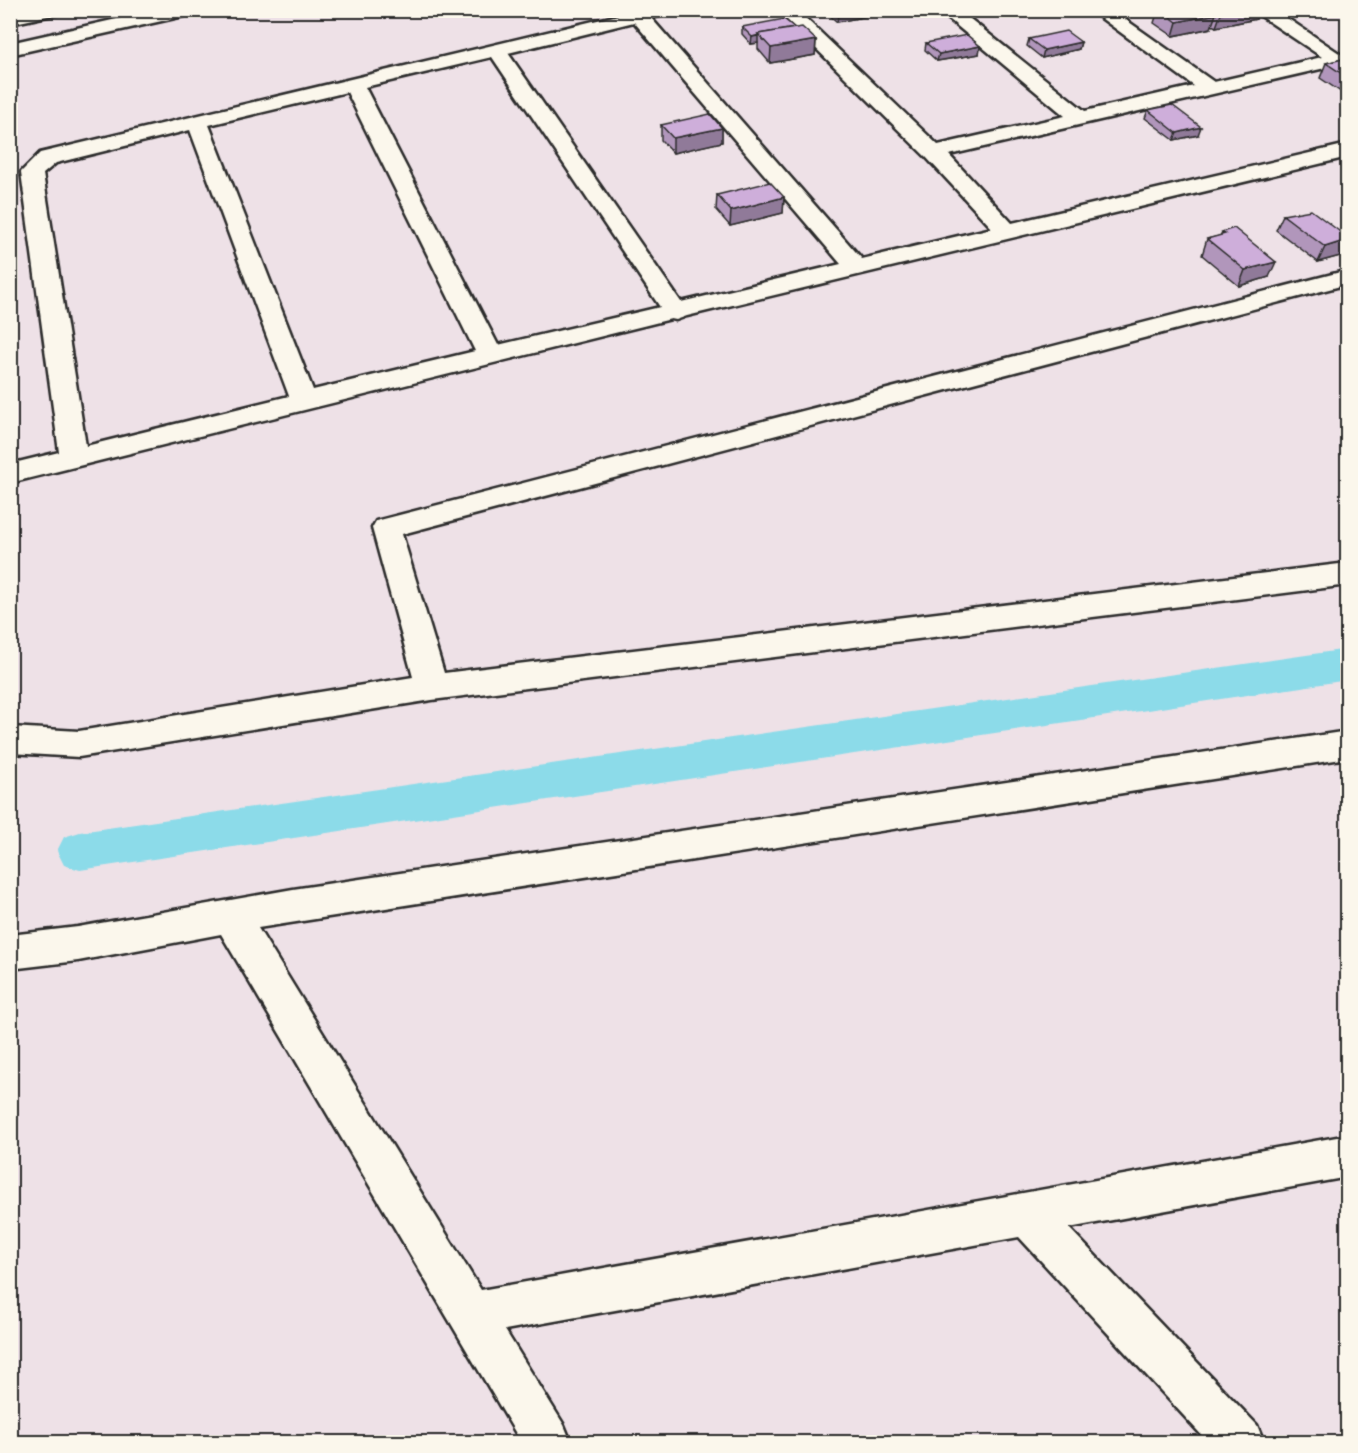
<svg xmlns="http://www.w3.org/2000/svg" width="1358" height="1453" font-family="Itim,sans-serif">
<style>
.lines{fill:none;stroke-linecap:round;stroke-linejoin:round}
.canal{fill:#8cdbe9;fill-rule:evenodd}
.minor-casing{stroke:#2b2b2b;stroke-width:5}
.minor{fill:#fbf7ec;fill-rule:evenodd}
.wall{fill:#b196bb;stroke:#2b2b2b;stroke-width:1.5}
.shaded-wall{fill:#907a99;stroke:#2b2b2b;stroke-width:1.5}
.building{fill:#ceaeda;stroke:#2b2b2b;stroke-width:1.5}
</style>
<rect width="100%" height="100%" fill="#eee1e7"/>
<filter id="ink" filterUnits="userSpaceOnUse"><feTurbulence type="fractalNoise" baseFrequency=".0167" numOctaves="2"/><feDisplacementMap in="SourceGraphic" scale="12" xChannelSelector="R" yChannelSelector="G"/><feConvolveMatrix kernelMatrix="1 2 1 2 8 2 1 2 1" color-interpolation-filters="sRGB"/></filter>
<g filter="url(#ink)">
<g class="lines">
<path class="canal" d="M1348 649V680L80 870 64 865 57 851 64 837 80 832Z"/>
<defs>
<g id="minor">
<path d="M23 10H59L57 14 10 24V13Z"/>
<path d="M157 10H193L191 14 184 16 10 55V43Z"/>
<path d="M625 10H670L668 14 651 18 862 259 992 228 926 157 777 10H797L938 145 1065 116 938 10H959L1085 111 1194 86 1090 10H1112L1214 82 1322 57 1252 10H1275L1348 59 1345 63 1338 65 949 155 1012 223 1348 144V157L687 316 676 320 671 319 10 483V464L59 452 21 172 40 153 627 13ZM634 22 841 264 681 302 508 53ZM492 57 660 307 498 345 365 87ZM347 92 475 351 313 390 209 125ZM190 130 289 396 86 446 43 174 56 163Z"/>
<path d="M1348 270V284L402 534 444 673 1348 563V585L432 700 79 757 10 753V727L79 731 413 677 372 528 376 521Z"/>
<path d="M1348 731V758L258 928 481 1290 1348 1135V1177L1069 1228 1257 1425 1264 1442H1208L1019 1237 505 1330 564 1425 571 1442H521L221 934 78 961 10 969V935L78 927 293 889Z"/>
</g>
</defs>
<use href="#minor" class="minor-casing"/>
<use href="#minor" class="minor"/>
</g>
<g class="wall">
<path d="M826 10H879V14L837 22 826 12Z"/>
<path d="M1158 10H1258L1256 19 1216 27 1212 25 1211 28 1173 36 1154 23Z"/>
<path d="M742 27 795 28 816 40 815 55 770 63 758 49V43L751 44 742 34Z"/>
<path d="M1029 39 1081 42 1079 49 1042 58 1027 46Z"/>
<path d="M926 43 980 46 979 54 937 61 925 50Z"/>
<path d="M1347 58V96L1320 78 1326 63Z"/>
<path d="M1148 110 1198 135 1174 140 1145 118Z"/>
<path d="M661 125 722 128V142L673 153 661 140Z"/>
<path d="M717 195 784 197 783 213 730 226 716 210Z"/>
<path d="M1283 215 1344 255 1318 262 1276 230Z"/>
<path d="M1234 228 1269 277 1239 286 1202 255 1207 239 1220 236 1222 232Z"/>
</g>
<g class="shaded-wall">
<path d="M861 10H879V14L837 22 838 15Z"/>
<path d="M1232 10H1258L1256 19 1216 27 1221 13Z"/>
<path d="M1216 14 1211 28 1173 36 1177 22Z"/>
<path d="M758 36V43L751 44 752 37Z"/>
<path d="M816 40 815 55 770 63 771 48Z"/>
<path d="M1081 42 1079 49 1042 58 1044 50Z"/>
<path d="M980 46 979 54 937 61 939 54Z"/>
<path d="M1201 127 1198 135 1174 140 1177 133Z"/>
<path d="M722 128V142L673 153V138Z"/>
<path d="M784 197 783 213 730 226 731 211Z"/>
<path d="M1347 240V247L1344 255 1318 262 1325 247Z"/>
<path d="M1276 262 1269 277 1239 286 1245 270Z"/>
</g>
<g class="building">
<path d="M833 10H861L838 15Z"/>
<path d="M1161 10H1211L1216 14 1177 22Z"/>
<path d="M1217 10H1232L1221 13Z"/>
<path d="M784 19 795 28 758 34 759 35 752 37 742 27Z"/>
<path d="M802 27 816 40 771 48 758 34Z"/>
<path d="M1066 31 1081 42 1044 50 1029 39Z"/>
<path d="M967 35 980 46 939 54 926 43Z"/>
<path d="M1347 58V77L1326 63Z"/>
<path d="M1172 105 1201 127 1177 133 1148 110Z"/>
<path d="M710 114 722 128 673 138 661 125Z"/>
<path d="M770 182 784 197 731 211 717 195Z"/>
<path d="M1311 210 1347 237V240L1325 247 1283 215Z"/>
<path d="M1234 228 1276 262 1245 270 1207 239 1225 234 1222 232Z"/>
</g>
</g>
<rect width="1358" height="1453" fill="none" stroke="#fbf7ec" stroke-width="36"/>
<rect x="18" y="18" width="1322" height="1417" fill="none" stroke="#2b2b2b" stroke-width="2" filter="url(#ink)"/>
</svg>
